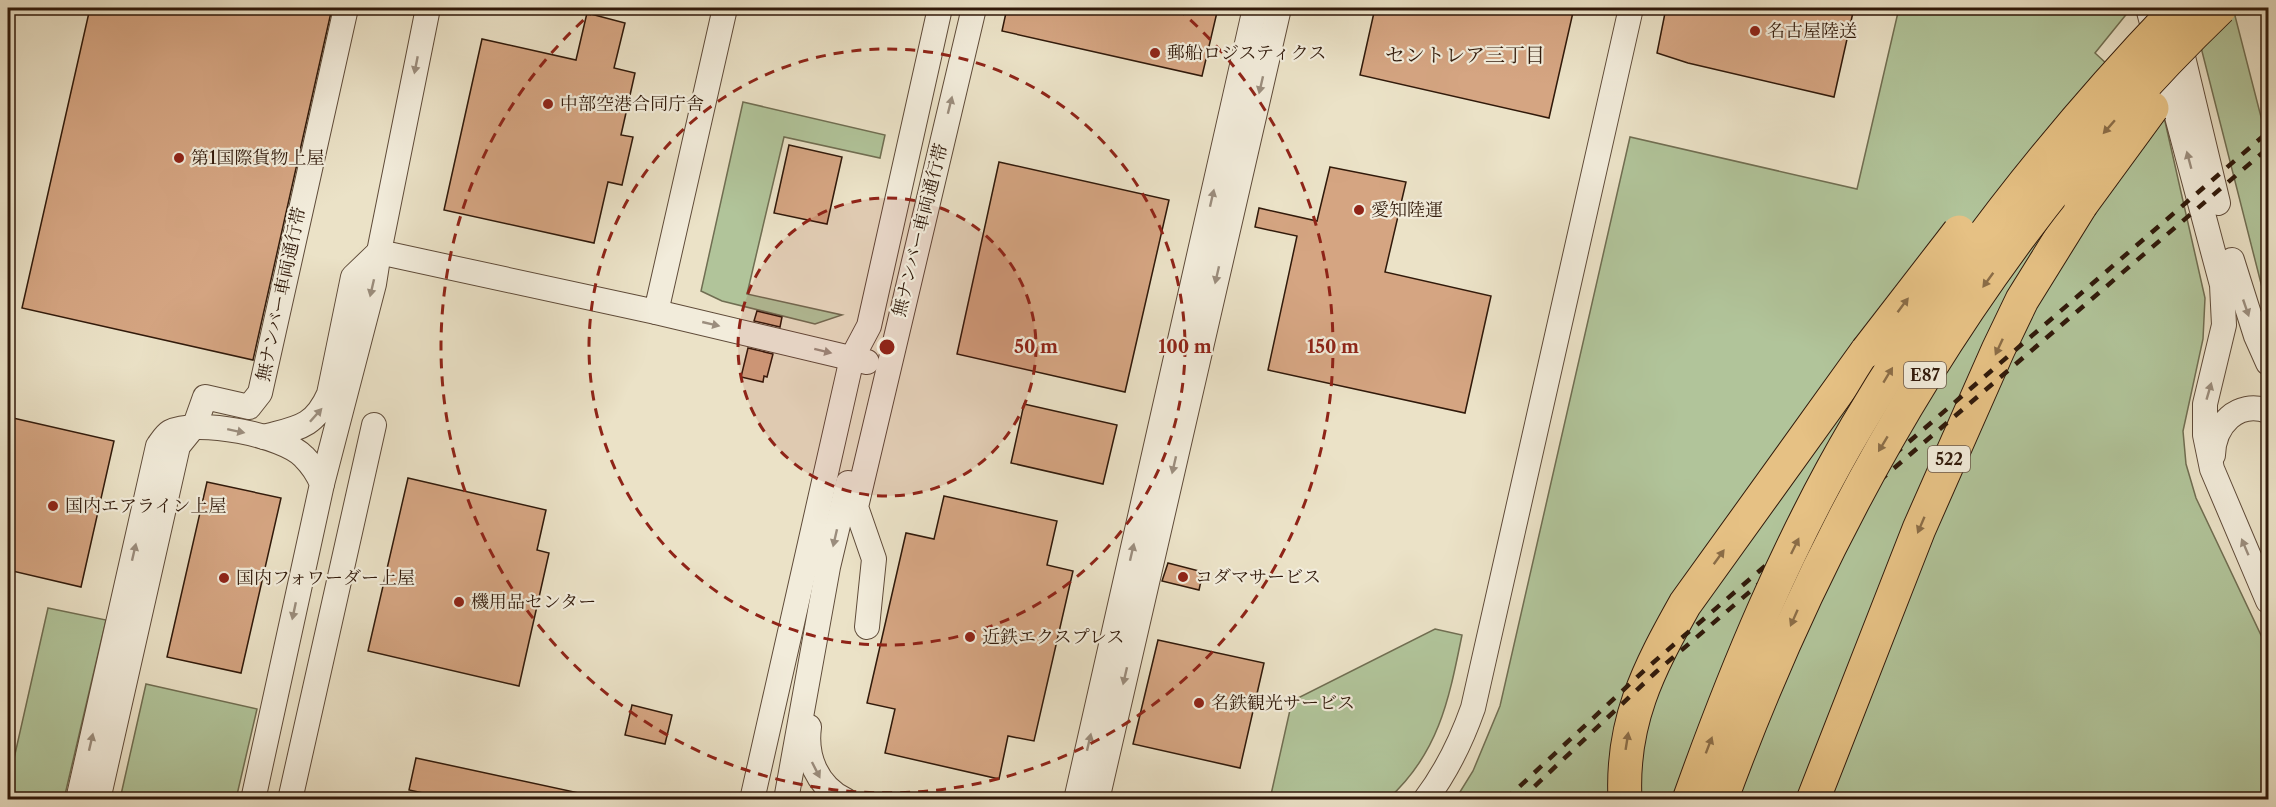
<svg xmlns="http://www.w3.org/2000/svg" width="2276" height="807" font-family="'Libre Caslon Text','Noto Serif JP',serif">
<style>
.green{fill:#b1c49a;stroke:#706e52;stroke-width:1.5}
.building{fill:#d5a582;stroke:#30190a;stroke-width:1.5}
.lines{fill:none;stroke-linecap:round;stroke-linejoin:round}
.minor-casing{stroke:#5f4b39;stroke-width:26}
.highway-casing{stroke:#30190a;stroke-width:35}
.minor{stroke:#f2ecdb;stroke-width:24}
.highway{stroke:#e6c184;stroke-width:33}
.rail{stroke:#30190a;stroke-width:4.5;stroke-dasharray:10 10;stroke-linecap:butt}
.highway-bridge-casing{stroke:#30190a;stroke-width:35;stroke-linecap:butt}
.highway-bridge{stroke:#e6c184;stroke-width:33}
.oneway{fill:#9b8d7d}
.oneway2{fill:#8b6d47}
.ring{fill:none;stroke:#8f2418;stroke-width:3;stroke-dasharray:10 8}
.poi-dot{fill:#8f2418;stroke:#f2ecdb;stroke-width:2}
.labels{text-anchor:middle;stroke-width:4.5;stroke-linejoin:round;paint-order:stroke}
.shield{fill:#f2ecdb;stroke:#6a5849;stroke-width:1.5}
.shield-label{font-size:16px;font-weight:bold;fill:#30190a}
.poi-label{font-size:18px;fill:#30190a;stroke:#f2ecdb;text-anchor:start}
.street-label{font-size:18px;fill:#30190a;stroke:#f2ecdb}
.neighbourhood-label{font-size:20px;fill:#30190a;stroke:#f2ecdb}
.centre{fill:#8f2418;stroke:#f2ecdb;stroke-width:3}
.ring-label{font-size:18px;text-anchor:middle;font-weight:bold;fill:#8f2418;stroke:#f2ecdb;stroke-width:4.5;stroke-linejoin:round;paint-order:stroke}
</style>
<rect width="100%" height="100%" fill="#ebe2c7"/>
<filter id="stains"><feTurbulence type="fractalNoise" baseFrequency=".00333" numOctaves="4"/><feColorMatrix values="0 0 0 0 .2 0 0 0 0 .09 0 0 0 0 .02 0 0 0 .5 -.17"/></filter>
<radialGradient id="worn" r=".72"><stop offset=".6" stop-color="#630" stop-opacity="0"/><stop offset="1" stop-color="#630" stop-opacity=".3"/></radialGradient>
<g class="green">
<path d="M1899 8H2123L2129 11 2095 53 2164 117 2205 298 2203 339 2183 431 2186 464 2196 498 2268 650V799L1455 800 1473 771 1500 706 1630 137 1857 189Z"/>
<path d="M2191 8H2233L2268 144V311Z"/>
<path d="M743 102 885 135 880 158 784 137 747 294 842 315 815 324 722 301 701 291Z"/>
<path d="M48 608 106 620 64 799H8V785Z"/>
<path d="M1435 629 1462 635C1449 699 1439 753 1388 799H1270L1292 701Z"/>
<path d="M146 684 257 709 236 799H120Z"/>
</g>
<g class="building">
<path d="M90 8H332L253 360 22 308Z"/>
<path d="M1007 8H1218L1202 76 1002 31Z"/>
<path d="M1375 8H1574L1549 118 1360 75Z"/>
<path d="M1666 8H1854L1834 97 1688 63 1657 53Z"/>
<path d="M587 13 625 23 614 68 635 73 621 135 633 137 622 185 608 182 594 243 444 210 482 39 576 60Z"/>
<path d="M789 145 842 157 827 224 774 213Z"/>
<path d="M999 162 1169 200 1125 392 957 354Z"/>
<path d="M1330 167 1406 182 1385 272 1491 296 1465 413 1268 370 1297 236 1255 227 1259 208 1317 221Z"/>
<path d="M757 311 782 317 780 327 754 321Z"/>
<path d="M748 348 773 354 767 377 764 376 763 382 741 377Z"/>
<path d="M1024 404 1117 425 1103 484 1011 463Z"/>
<path d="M13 418 114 441 81 587 8 570V443Z"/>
<path d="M408 478 546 510 537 550 549 553 519 686 368 651Z"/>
<path d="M207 482 281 498 241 673 167 657Z"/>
<path d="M944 496 1057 521 1047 565 1073 571 1034 741 1008 736 999 779 885 753 895 709 867 703 906 533 934 539Z"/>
<path d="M1168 563 1203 572 1199 590 1162 581Z"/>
<path d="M1158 640 1264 663 1240 768 1133 744Z"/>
<path d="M632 705 672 715 665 744 625 735Z"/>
<path d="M416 758 579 793 578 800H456L409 790Z"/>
</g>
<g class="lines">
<defs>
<g id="minor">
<path d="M428 8 379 252 656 312 725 8"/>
<path d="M2148 8 2222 285 2224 325 2205 404V435L2212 469 2268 601"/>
<path d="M2178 36 2218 203"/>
<path d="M2232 260 2256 336 2268 363"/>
<path d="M656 312 867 362"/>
<path d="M264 437C297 428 314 428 329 394L353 277 379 252 374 284 322 484"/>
<path d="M2213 455C2214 425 2237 400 2268 411"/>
<path d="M867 627 874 559 856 507 974 8"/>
<path d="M809 727C805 757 817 786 845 800"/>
<path d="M78 800 158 446C161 442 165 435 170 432 196 418 284 435 304 457 312 465 318 474 322 484L253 800"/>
<path d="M98 800 178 446 195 425 205 397 249 407 260 393 346 8"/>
<path d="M290 800 374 425"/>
<path d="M752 800 852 358 869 326 940 8"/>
<path d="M786 800 828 567 848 483"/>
<path d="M1076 800 1255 8"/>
<path d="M1097 800 1279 8"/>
<path d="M1425 800C1447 771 1461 742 1473 708L1631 8"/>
</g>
<g id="highway">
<path d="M1625 800C1621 722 1648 670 1685 604L1867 351"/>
<path d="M1813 800 1919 529 1998 350 2022 300 2081 205"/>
</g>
</defs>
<use href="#minor" class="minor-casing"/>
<use href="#highway" class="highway-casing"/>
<use href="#minor" class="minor"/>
<use href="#highway" class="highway"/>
<g class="rail">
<path d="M1505 800 1648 667 2268 132"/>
<path d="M1520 800 1656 672 2268 148"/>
</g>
<defs>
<g id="highway-bridge">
<path d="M2081 205 2152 108"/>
<path d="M1867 351 1959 232"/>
<path d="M1689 800C1735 671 1788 543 1857 426 1947 273 2056 135 2178 8"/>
<path d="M1721 800C1829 504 1992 227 2220 8"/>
</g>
</defs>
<use href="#highway-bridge" class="highway-bridge-casing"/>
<use href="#highway-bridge" class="highway-bridge"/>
</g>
<defs><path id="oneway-solid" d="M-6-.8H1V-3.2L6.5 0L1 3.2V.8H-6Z" transform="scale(1.5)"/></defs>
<g class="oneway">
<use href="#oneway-solid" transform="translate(416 65) rotate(101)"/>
<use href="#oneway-solid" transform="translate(1261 85) rotate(103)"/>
<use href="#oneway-solid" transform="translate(950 105) rotate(-76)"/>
<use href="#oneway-solid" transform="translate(2189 160) rotate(-105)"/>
<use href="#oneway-solid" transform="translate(1212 198) rotate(-77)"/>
<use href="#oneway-solid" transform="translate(1217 275) rotate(103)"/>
<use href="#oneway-solid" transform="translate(372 288) rotate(103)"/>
<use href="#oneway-solid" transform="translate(2246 308) rotate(71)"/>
<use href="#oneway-solid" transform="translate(711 324) rotate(13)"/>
<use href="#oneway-solid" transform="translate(823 351) rotate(14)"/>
<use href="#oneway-solid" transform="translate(2209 391) rotate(-74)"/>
<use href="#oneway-solid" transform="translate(316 415) rotate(-48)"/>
<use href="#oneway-solid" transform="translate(236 431) rotate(12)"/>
<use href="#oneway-solid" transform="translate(1174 465) rotate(103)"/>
<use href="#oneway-solid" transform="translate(835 538) rotate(103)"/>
<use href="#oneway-solid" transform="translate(2245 547) rotate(-113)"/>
<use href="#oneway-solid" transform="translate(134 552) rotate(-77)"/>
<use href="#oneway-solid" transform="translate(1132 552) rotate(-77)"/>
<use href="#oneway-solid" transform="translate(294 611) rotate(102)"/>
<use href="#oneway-solid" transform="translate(1125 676) rotate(103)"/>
<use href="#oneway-solid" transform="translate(91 742) rotate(-77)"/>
<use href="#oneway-solid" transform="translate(1089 742) rotate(-77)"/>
<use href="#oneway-solid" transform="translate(816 770) rotate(63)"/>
</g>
<g class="oneway2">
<use href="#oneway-solid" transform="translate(2109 127) rotate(131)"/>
<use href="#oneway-solid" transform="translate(1988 280) rotate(126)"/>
<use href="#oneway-solid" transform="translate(1903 305) rotate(-53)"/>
<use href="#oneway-solid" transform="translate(1999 347) rotate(115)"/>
<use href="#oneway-solid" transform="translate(1888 375) rotate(-59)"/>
<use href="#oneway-solid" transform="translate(1883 444) rotate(121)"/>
<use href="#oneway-solid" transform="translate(1921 525) rotate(113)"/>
<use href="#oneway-solid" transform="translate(1795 546) rotate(-64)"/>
<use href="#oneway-solid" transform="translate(1719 557) rotate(-54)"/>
<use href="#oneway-solid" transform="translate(1794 618) rotate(114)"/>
<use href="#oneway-solid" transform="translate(1627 741) rotate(-81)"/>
<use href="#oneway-solid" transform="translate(1709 745) rotate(-69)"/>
</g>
<circle cx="887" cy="347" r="149" fill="#8f2418" fill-opacity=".12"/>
<g class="ring">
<circle cx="887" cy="347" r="149"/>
<circle cx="887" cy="347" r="298"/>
<path d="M1177 8A446 446 0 1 1 597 8"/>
</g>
<g class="poi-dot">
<circle cx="1755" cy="31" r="6"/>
<circle cx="1155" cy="53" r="6"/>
<circle cx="548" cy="104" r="6"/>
<circle cx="179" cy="158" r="6"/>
<circle cx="1359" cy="210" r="6"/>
<circle cx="53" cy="506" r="6"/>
<circle cx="1183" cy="577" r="6"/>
<circle cx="224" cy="578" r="6"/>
<circle cx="459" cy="602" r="6"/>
<circle cx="970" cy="637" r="6"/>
<circle cx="1199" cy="703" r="6"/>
</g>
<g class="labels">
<g class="shield">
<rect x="1904" y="362" width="42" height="26" rx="4.5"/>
<rect x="1928" y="446" width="42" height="26" rx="4.5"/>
</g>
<g class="shield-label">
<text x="1925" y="381">E87</text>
<text x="1949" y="465">522</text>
</g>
<g class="poi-label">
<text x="1767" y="37">名古屋陸送</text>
<text x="1167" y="59">郵船ロジスティクス</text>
<text x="560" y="110">中部空港合同庁舎</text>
<text x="191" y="164">第1国際貨物上屋</text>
<text x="1371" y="216">愛知陸運</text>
<text x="65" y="512">国内エアライン上屋</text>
<text x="1195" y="583">コダマサービス</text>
<text x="236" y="584">国内フォワーダー上屋</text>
<text x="471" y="608">機用品センター</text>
<text x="982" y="643">近鉄エクスプレス</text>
<text x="1211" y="709">名鉄観光サービス</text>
</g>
<g class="street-label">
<text transform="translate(920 230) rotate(-76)" y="6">無ナンバー車両通行帯</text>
<text transform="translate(281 294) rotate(-78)" y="6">無ナンバー車両通行帯</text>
</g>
<g class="neighbourhood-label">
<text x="1465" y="62">セントレア三丁目</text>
</g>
</g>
<circle cx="887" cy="347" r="9" class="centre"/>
<g class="ring-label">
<text x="1036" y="353">50 m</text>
<text x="1185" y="353">100 m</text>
<text x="1333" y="353">150 m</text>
</g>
<rect width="2276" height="807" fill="none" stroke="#ebe2c7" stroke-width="30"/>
<rect x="9" y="9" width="2258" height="789" fill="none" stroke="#30190a" stroke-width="3"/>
<rect x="15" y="15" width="2246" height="777" fill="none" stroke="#30190a" stroke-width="1.5"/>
<rect width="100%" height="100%" filter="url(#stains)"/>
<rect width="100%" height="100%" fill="url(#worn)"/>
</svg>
